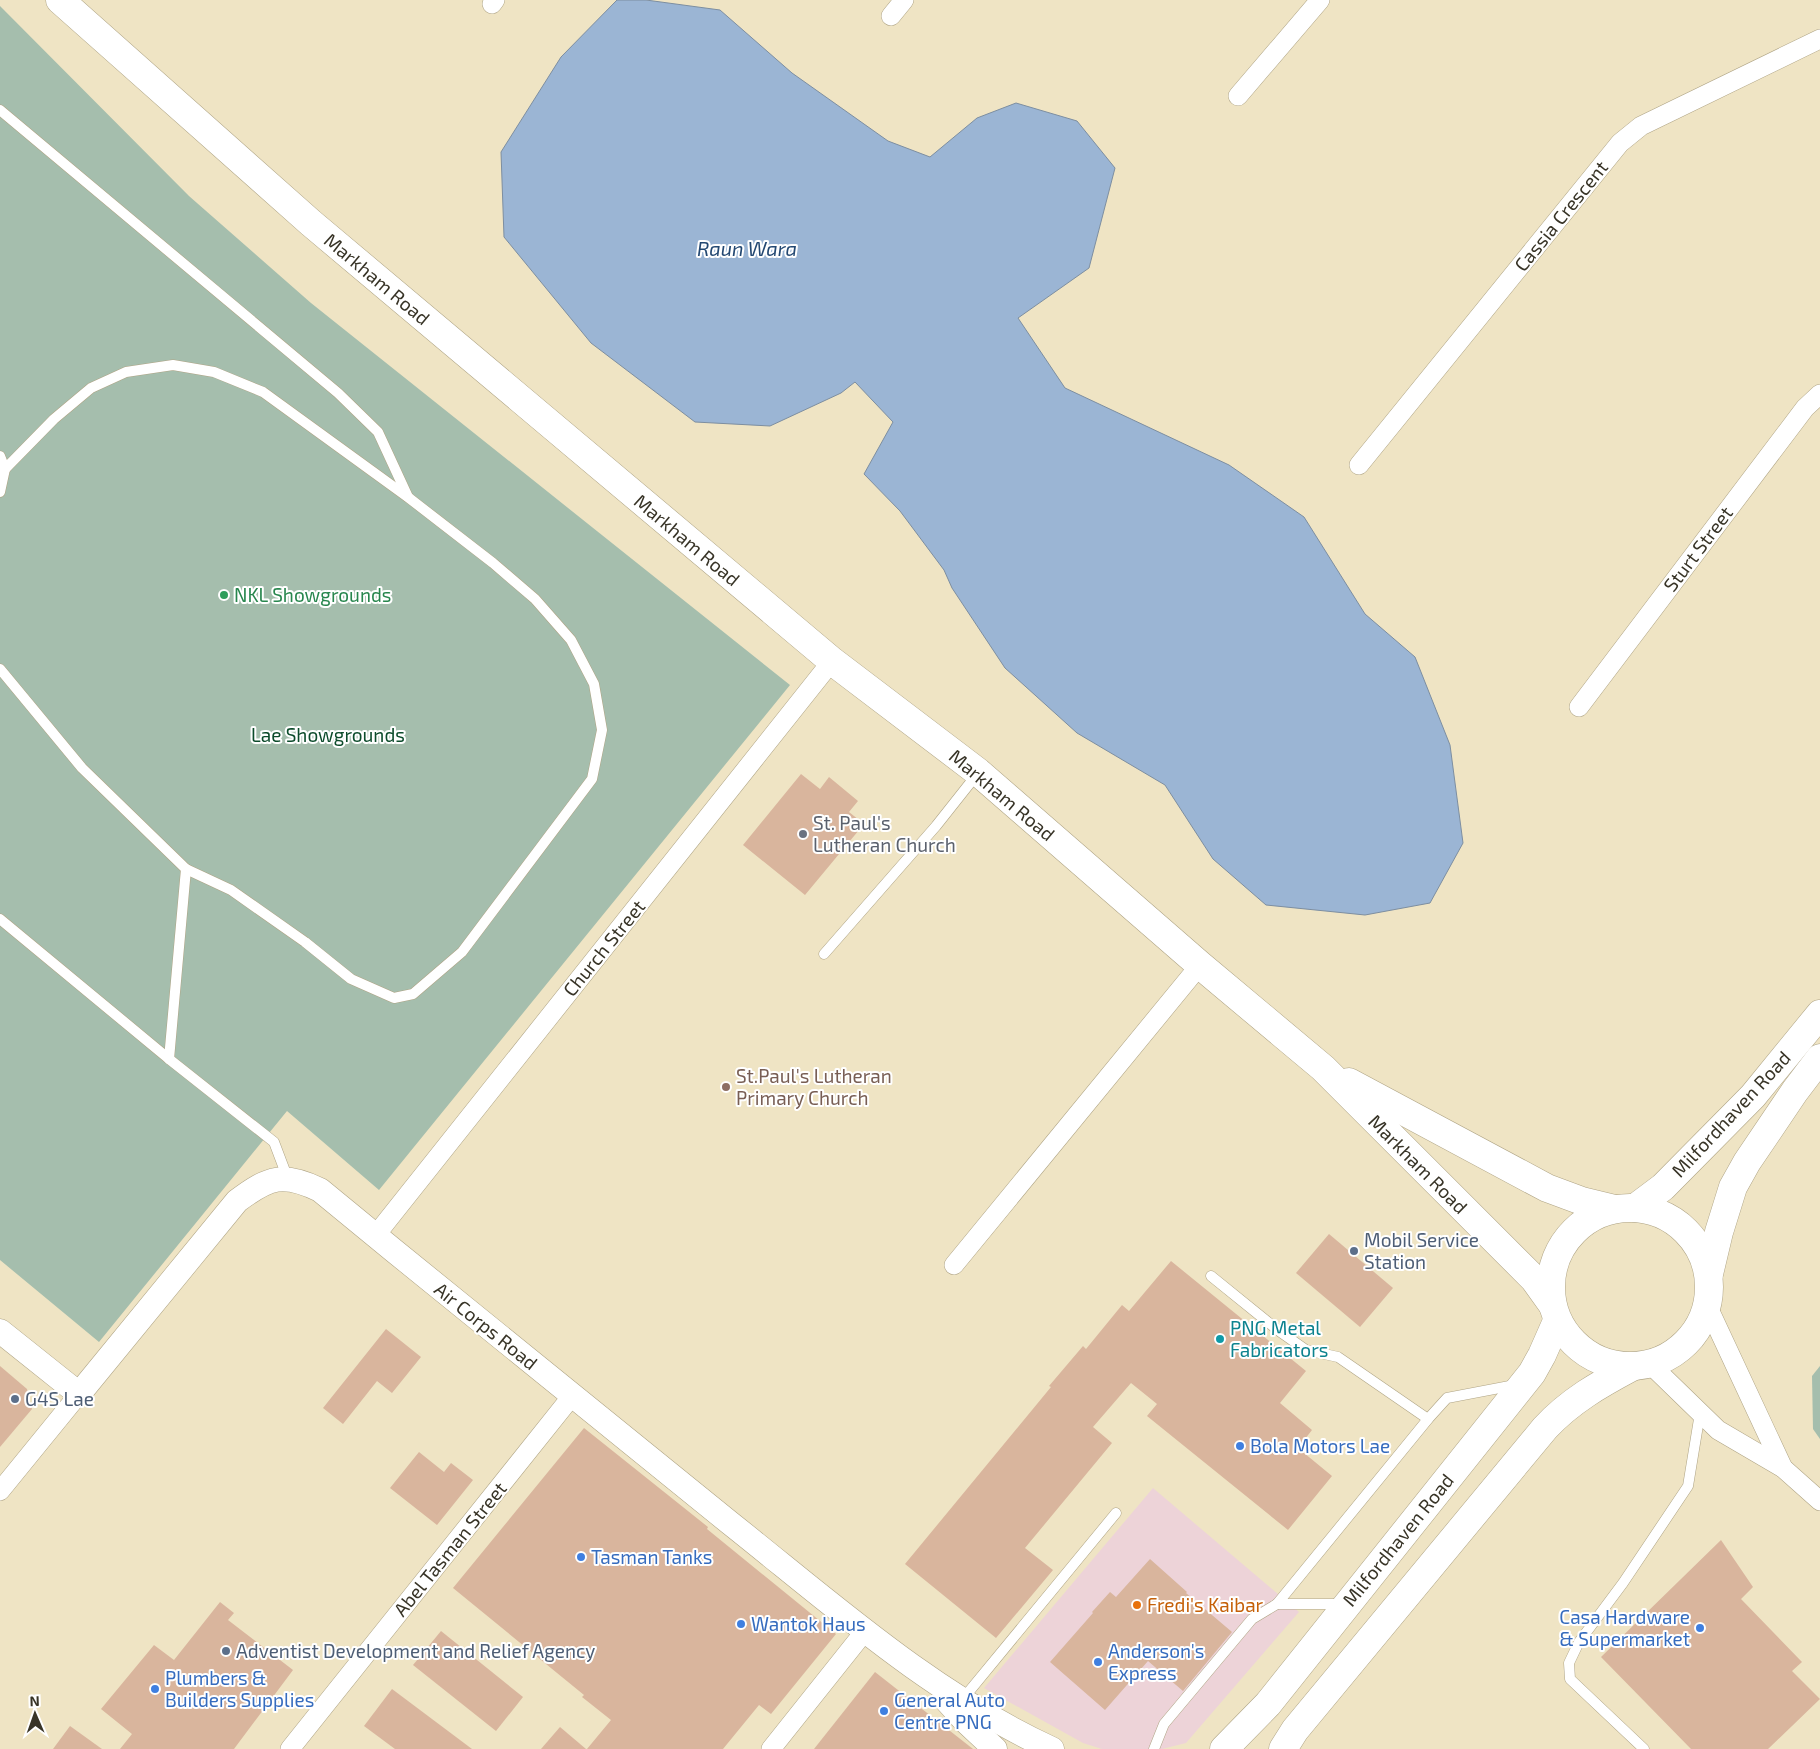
<svg xmlns="http://www.w3.org/2000/svg" width="1820" height="1749" font-family="'Exo 2',sans-serif">
<style>
.commercial{fill:#edd3d8}
.green{fill:#a5bead}
.water{fill:#9bb5d4;stroke:#7d8ea0}
.building{fill:#d9b59d}
.lines{fill:none;stroke-linecap:round;stroke-linejoin:round}
.service-casing{stroke:#afa485;stroke-width:11}
.minor-casing{stroke:#afa485;stroke-width:20}
.tertiary-casing{stroke:#afa485;stroke-width:25}
.secondary-casing{stroke:#afa485;stroke-width:29}
.primary-casing{stroke:#afa485;stroke-width:29}
.service{stroke:#fff;stroke-width:10}
.minor{stroke:#fff;stroke-width:19}
.tertiary{stroke:#fff;stroke-width:24}
.secondary{stroke:#fff;stroke-width:28}
.primary{stroke:#fff;stroke-width:28}
.leisure-dot{fill:#2e9e5b;stroke:#fff;stroke-width:2}
.worship-dot{fill:#6b7280;stroke:#fff;stroke-width:2}
.education-dot{fill:#8d6e63;stroke:#fff;stroke-width:2}
.service-dot{fill:#5c6f8a;stroke:#fff;stroke-width:2}
.culture-dot{fill:#0f9aa8;stroke:#fff;stroke-width:2}
.shop-dot{fill:#3f7fe0;stroke:#fff;stroke-width:2}
.food-dot{fill:#e8710a;stroke:#fff;stroke-width:2}
.labels{text-anchor:middle;stroke-width:4;stroke-linejoin:round;paint-order:stroke}
.street-label{font-size:19px;fill:#383427;stroke:#fff}
.leisure-label{font-size:19px;fill:#27864d;stroke:#fff;text-anchor:start}
.park-label{font-size:19px;fill:#0c4b2b;stroke:#fff}
.worship-label{font-size:19px;fill:#5b616d;stroke:#fff;text-anchor:start}
.education-label{font-size:19px;fill:#785e54;stroke:#fff;text-anchor:start}
.service-label{font-size:19px;fill:#4e5e75;stroke:#fff;text-anchor:start}
.culture-label{font-size:19px;fill:#0d838f;stroke:#fff;text-anchor:start}
.shop-label{font-size:19px;fill:#366cbe;stroke:#fff;text-anchor:start}
.food-label{font-size:19px;fill:#c56008;stroke:#fff;text-anchor:start}
.water-label{font-size:20px;font-style:italic;fill:#234872;stroke:#fff}
</style>
<rect width="100%" height="100%" fill="#efe4c4"/>
<path class="commercial" d="M1153 1488 1299 1612 1186 1743 1162 1749H1102L1083 1743 984 1688Z"/>
<g class="green">
<path d="M0 6 189 196 311 303 790 685 379 1190 287 1111 99 1342 0 1260Z"/>
<path d="M1820 1366V1439L1813 1429 1812 1376Z"/>
</g>
<path class="water" d="M617 0H646L720 10 792 73 888 141 930 157 977 118 1016 103 1077 121 1115 168 1089 268 1018 318 1065 388 1229 465 1304 517 1365 614 1415 657 1450 745 1463 843 1430 903 1365 915 1266 905 1213 859 1165 785 1077 733 1005 668 952 588 944 570 900 511 864 474 893 422 855 382 841 393 770 426 695 422 591 343 504 237 501 152 561 57Z"/>
<g class="building">
<path d="M801 774 820 789 829 777 858 801 849 812 864 824 805 895 743 845Z"/>
<path d="M1329 1234 1393 1288 1360 1327 1296 1273Z"/>
<path d="M1171 1261 1306 1371 1280 1403 1312 1430 1298 1448 1332 1476 1288 1530 1147 1416 1157 1404 1131 1383 1093 1427 1112 1443 1025 1548 1053 1570 996 1638 905 1564 1051 1387 1049 1386 1083 1346 1086 1349 1122 1305 1129 1311Z"/>
<path d="M386 1329 421 1357 392 1393 377 1381 343 1424 323 1408Z"/>
<path d="M0 1366 27 1389 32 1409 0 1447Z"/>
<path d="M584 1428 708 1527 707 1529 836 1634 771 1714 759 1705 723 1749H587L611 1720 582 1697 584 1695 453 1588Z"/>
<path d="M419 1452 444 1472 451 1463 473 1480 437 1525 390 1488Z"/>
<path d="M1721 1540 1753 1587 1741 1599 1802 1662 1792 1671 1820 1699 1768 1749H1691L1601 1657Z"/>
<path d="M1150 1559 1187 1592 1186 1593 1232 1632 1183 1691 1148 1661 1105 1710 1050 1662 1093 1613 1092 1612 1110 1592 1116 1597Z"/>
<path d="M220 1602 234 1613 228 1620 293 1670 234 1749H120L132 1734 101 1709 154 1645 174 1660Z"/>
<path d="M441 1631 523 1697 496 1731 413 1665Z"/>
<path d="M875 1672 973 1749H814Z"/>
<path d="M392 1689 472 1749H395L364 1726Z"/>
<path d="M70 1726 102 1749H53Z"/>
<path d="M560 1727 586 1749H541Z"/>
</g>
<g class="lines">
<defs>
<g id="service">
<path d="M0 110 338 393 378 432 408 497"/>
<path d="M0 456 5 469 0 492"/>
<path d="M5 469 54 419 91 388 126 372 173 365 214 372 263 392 409 498 493 563 535 599 571 640 594 684 602 730 592 779 462 952 413 994 394 998 351 979 305 942 231 890 186 869"/>
<path d="M0 669 82 768 186 869 169 1059"/>
<path d="M0 919 169 1059 274 1142 288 1179"/>
<path d="M824 954 936 826 978 773"/>
<path d="M1211 1276 1279 1331 1306 1350 1338 1357 1428 1419"/>
<path d="M1277 1604 1428 1419 1447 1398 1515 1385"/>
<path d="M962 1700 1116 1513"/>
<path d="M1154 1749 1164 1724 1252 1619 1277 1604H1343"/>
<path d="M1644 1749 1570 1679 1569 1663 1579 1642 1623 1583 1688 1486 1700 1413"/>
</g>
<g id="minor">
<path d="M492 4 495 0"/>
<path d="M891 16 904 0"/>
<path d="M1238 96 1320 0"/>
<path d="M1359 465 1620 143 1641 126 1820 39"/>
<path d="M1579 707 1805 408 1820 394"/>
<path d="M375 1236 832 661"/>
<path d="M954 1265 1200 965"/>
<path d="M1707 1305 1783 1468"/>
<path d="M1650 1364 1718 1430 1783 1468 1820 1501"/>
<path d="M0 1491 79 1394"/>
<path d="M290 1749 572 1396"/>
<path d="M771 1749 865 1631"/>
</g>
<g id="tertiary">
<path d="M0 1331 79 1394 237 1201C269 1177 283 1172 320 1190 456 1302 593 1413 730 1523 832 1604 932 1694 1052 1749"/>
<path d="M946 1700 964 1720 995 1749"/>
</g>
<g id="secondary">
<path d="M1224 1749 1268 1704 1532 1373 1542 1355 1557 1321"/>
<path d="M1283 1749 1295 1730 1545 1428C1570 1401 1600 1384 1632 1367"/>
</g>
<g id="primary">
<path d="M60 0 311 223 832 661 978 772 1200 965 1323 1068 1534 1279 1552 1304"/>
<path d="M1349 1082 1547 1188 1582 1201 1615 1209"/>
<circle cx="1630" cy="1287" r="79"/>
<path d="M1635 1208 1663 1187 1753 1096 1820 1014"/>
<path d="M1709 1274 1719 1232 1733 1187 1747 1162 1795 1091 1820 1058"/>
</g>
</defs>
<use href="#service" class="service-casing"/>
<use href="#minor" class="minor-casing"/>
<use href="#tertiary" class="tertiary-casing"/>
<use href="#secondary" class="secondary-casing"/>
<use href="#primary" class="primary-casing"/>
<use href="#service" class="service"/>
<use href="#minor" class="minor"/>
<use href="#tertiary" class="tertiary"/>
<use href="#secondary" class="secondary"/>
<use href="#primary" class="primary"/>
</g>
<circle class="leisure-dot" cx="224" cy="595" r="5"/>
<circle class="worship-dot" cx="803" cy="834" r="5"/>
<circle class="education-dot" cx="726" cy="1087" r="5"/>
<g class="service-dot">
<circle cx="1354" cy="1251" r="5"/>
<circle cx="15" cy="1399" r="5"/>
<circle cx="226" cy="1651" r="5"/>
</g>
<circle class="culture-dot" cx="1220" cy="1339" r="5"/>
<g class="shop-dot">
<circle cx="1240" cy="1446" r="5"/>
<circle cx="581" cy="1557" r="5"/>
<circle cx="741" cy="1624" r="5"/>
<circle cx="1700" cy="1628" r="5"/>
<circle cx="1098" cy="1662" r="5"/>
<circle cx="155" cy="1689" r="5"/>
<circle cx="884" cy="1711" r="5"/>
</g>
<circle class="food-dot" cx="1137" cy="1605" r="5"/>
<g class="labels">
<g class="street-label">
<text transform="translate(1561 216) rotate(-51)" y="7">Cassia Crescent</text>
<text transform="translate(377 279) rotate(40)" y="7">Markham Road</text>
<text transform="translate(687 540) rotate(40)" y="7">Markham Road</text>
<text transform="translate(1698 549) rotate(-53)" y="7">Sturt Street</text>
<text transform="translate(1002 795) rotate(40)" y="7">Markham Road</text>
<text transform="translate(604 948) rotate(-51)" y="7">Church Street</text>
<text transform="translate(1731 1114) rotate(-47)" y="7">Milfordhaven Road</text>
<text transform="translate(1418 1164) rotate(45)" y="7">Markham Road</text>
<text transform="translate(486 1326) rotate(39)" y="7">Air Corps Road</text>
<text transform="translate(1398 1540) rotate(-51)" y="7">Milfordhaven Road</text>
<text transform="translate(450 1549) rotate(-51)" y="7">Abel Tasman Street</text>
</g>
<g class="leisure-label">
<text x="234" y="602">NKL Showgrounds</text>
</g>
<g class="park-label">
<text x="328" y="742">Lae Showgrounds</text>
</g>
<g class="worship-label">
<text x="813" y="830">St. Paul's<tspan x="813" dy="22">Lutheran Church</tspan></text>
</g>
<g class="education-label">
<text x="736" y="1083">St.Paul's Lutheran<tspan x="736" dy="22">Primary Church</tspan></text>
</g>
<g class="service-label">
<text x="1364" y="1247">Mobil Service<tspan x="1364" dy="22">Station</tspan></text>
<text x="25" y="1406">G4S Lae</text>
<text x="236" y="1658">Adventist Development and Relief Agency</text>
</g>
<g class="culture-label">
<text x="1230" y="1335">PNG Metal<tspan x="1230" dy="22">Fabricators</tspan></text>
</g>
<g class="shop-label">
<text x="1250" y="1453">Bola Motors Lae</text>
<text x="591" y="1564">Tasman Tanks</text>
<text x="1690" y="1624" text-anchor="end">Casa Hardware<tspan x="1690" dy="22">&amp; Supermarket</tspan></text>
<text x="751" y="1631">Wantok Haus</text>
<text x="1108" y="1658">Anderson's<tspan x="1108" dy="22">Express</tspan></text>
<text x="165" y="1685">Plumbers &amp;<tspan x="165" dy="22">Builders Supplies</tspan></text>
<text x="894" y="1707">General Auto<tspan x="894" dy="22">Centre PNG</tspan></text>
</g>
<g class="food-label">
<text x="1147" y="1612">Fredi's Kaibar</text>
</g>
<g class="water-label">
<text x="747" y="256">Raun Wara</text>
</g>
</g>
<g transform="translate(35 1714) rotate(358)" stroke="#ffffff" stroke-width="4" paint-order="stroke">
<path d="M0-4L9 19L0 12L-9 19Z" fill="#383427"/>
<text y="-8" font-size="14" font-weight="bold" text-anchor="middle" fill="#383427">N</text>
</g>
</svg>
